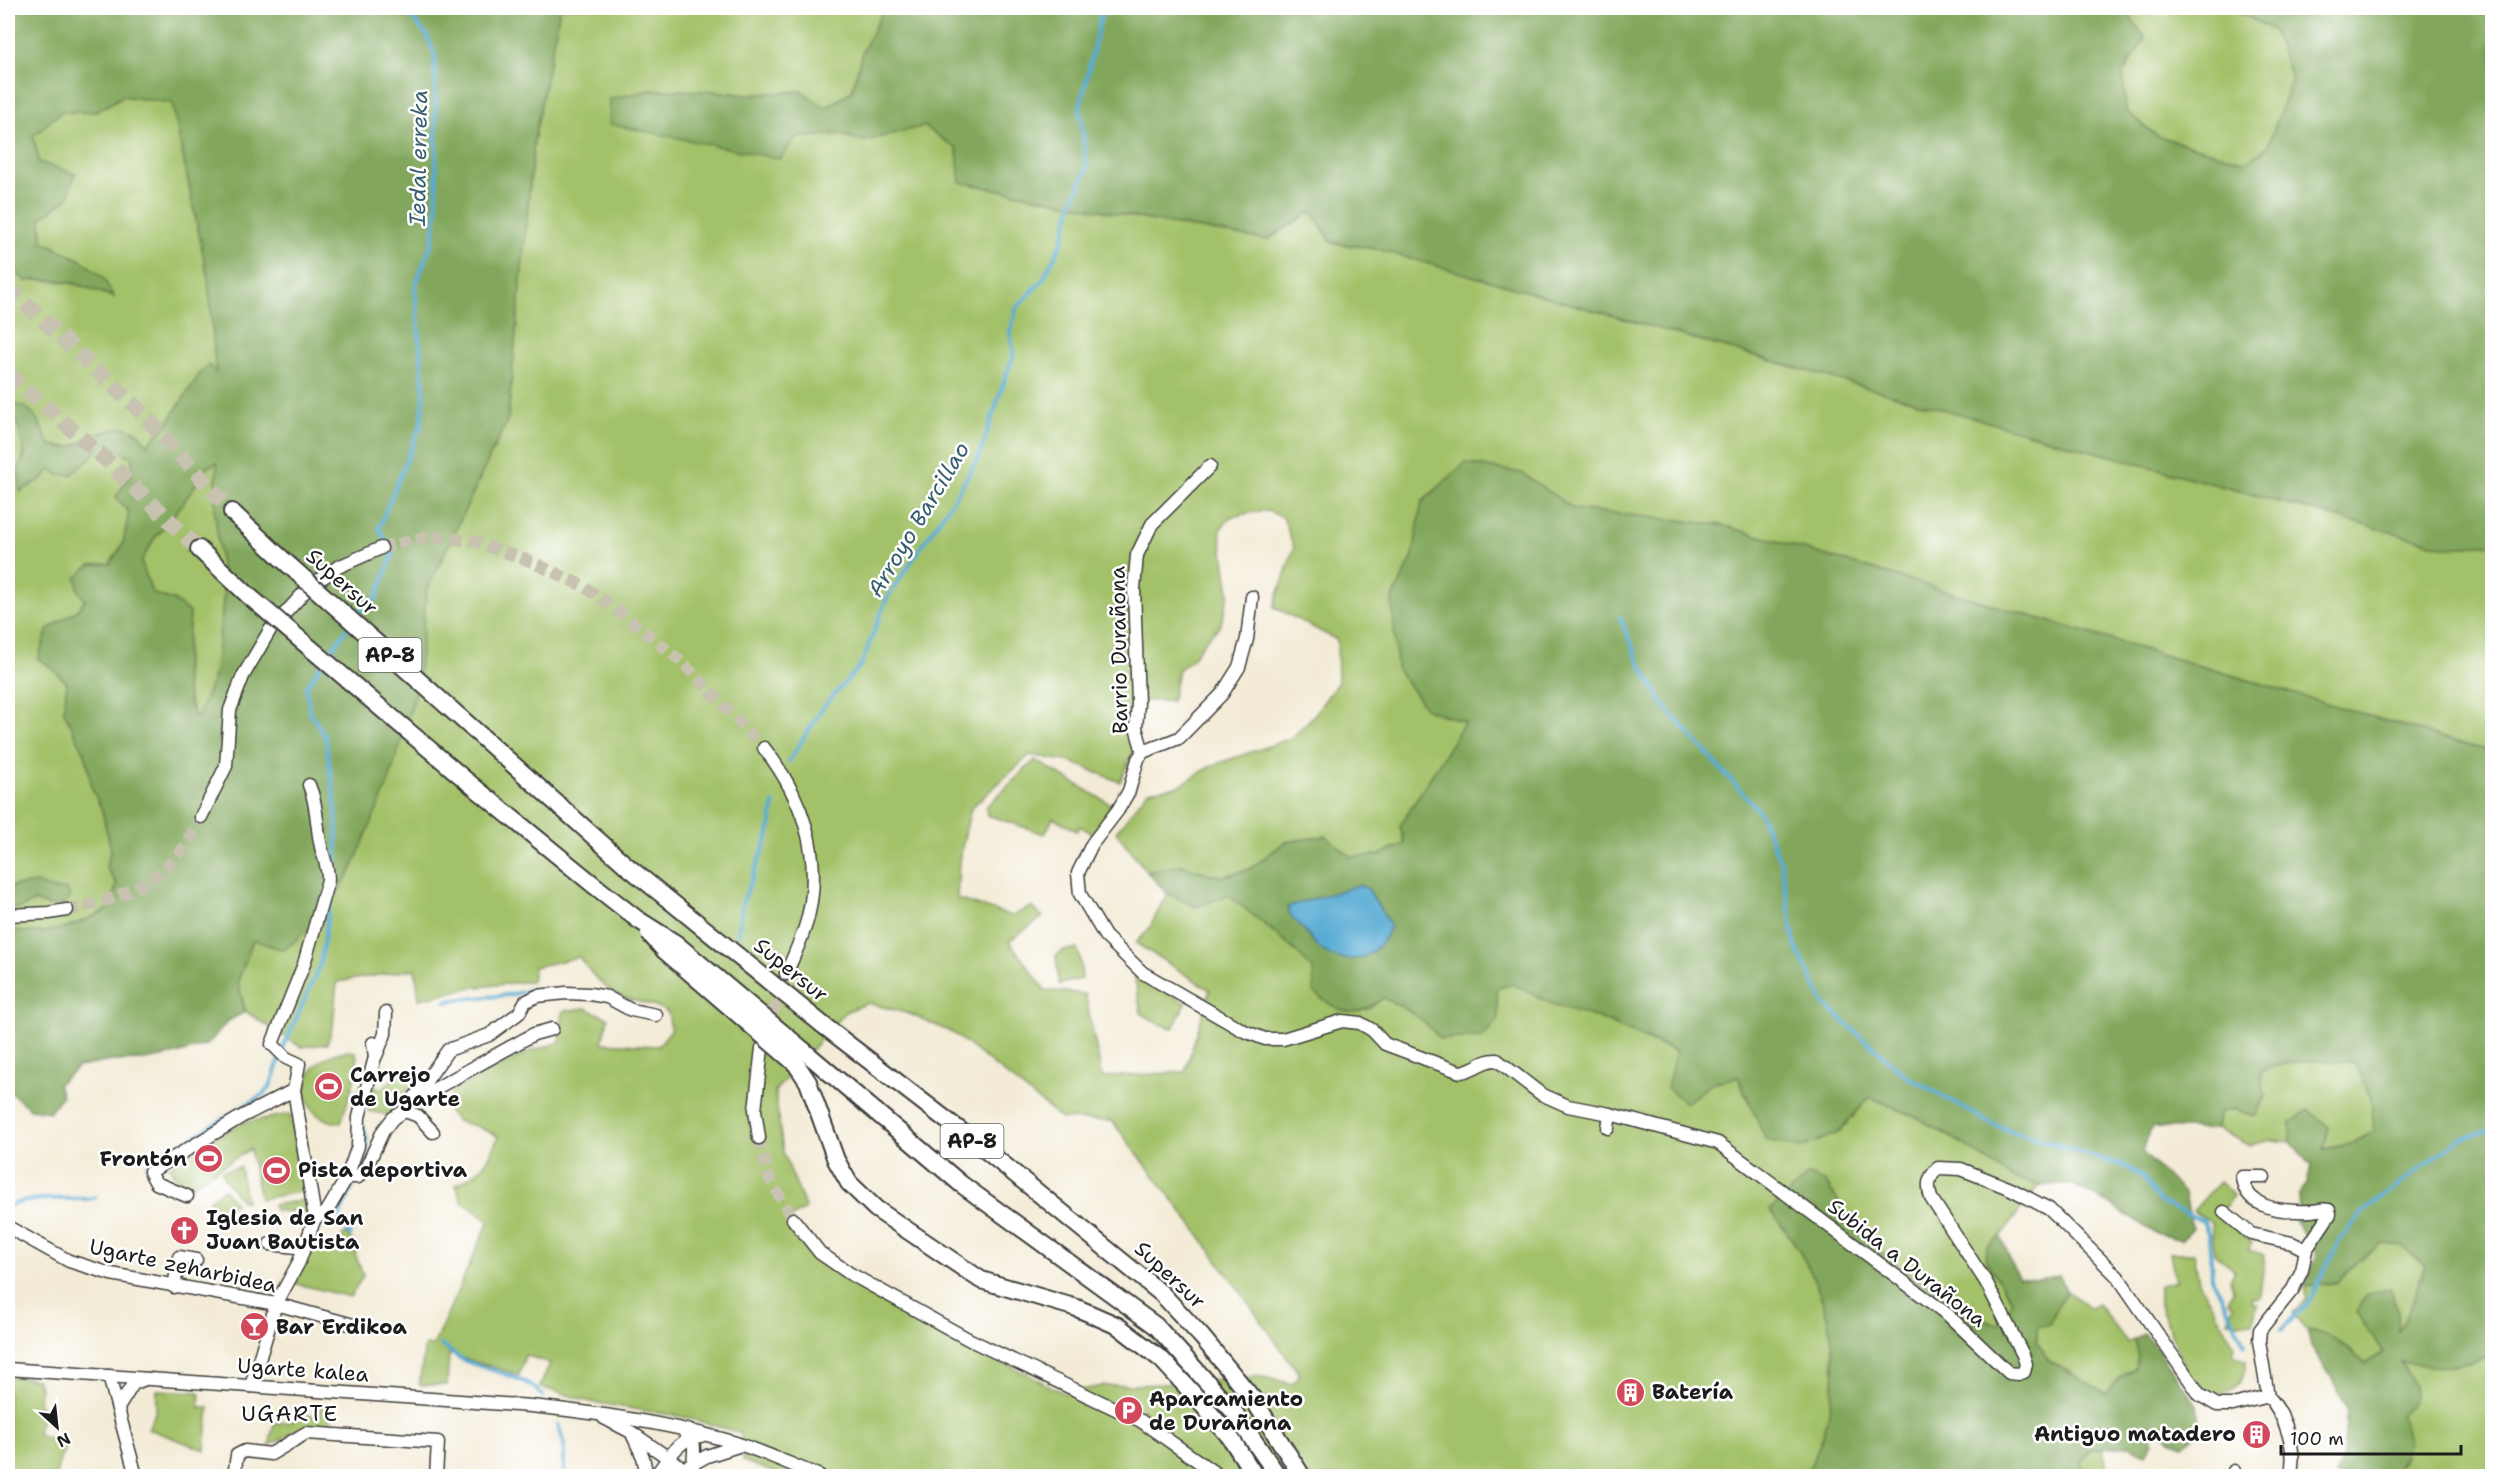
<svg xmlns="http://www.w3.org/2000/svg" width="2500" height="1484" font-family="'Shantell Sans',sans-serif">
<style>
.green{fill:#a3c168;stroke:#606e42;stroke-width:1.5;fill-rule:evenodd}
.forest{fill:#82a75c;stroke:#4f623c;stroke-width:1.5;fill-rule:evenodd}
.water{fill:#59acd4;stroke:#3a6478;stroke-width:1.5}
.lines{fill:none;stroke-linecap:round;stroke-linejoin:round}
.stream{stroke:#59acd4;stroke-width:4}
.minor-tunnel{stroke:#c8c2b1;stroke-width:12;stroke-dasharray:12 6;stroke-linecap:butt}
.highway-tunnel{stroke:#c8c2b1;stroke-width:16;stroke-dasharray:16 8;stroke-linecap:butt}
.minor-casing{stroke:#3c3b38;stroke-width:15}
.highway-casing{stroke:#3c3b38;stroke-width:20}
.minor{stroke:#fff;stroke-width:12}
.highway{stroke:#fff;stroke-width:16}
.highway-bridge-casing{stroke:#3c3b38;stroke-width:20;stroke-linecap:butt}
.highway-bridge{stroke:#fff;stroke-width:16}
.labels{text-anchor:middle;stroke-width:5;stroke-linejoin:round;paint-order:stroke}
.shield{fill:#fff;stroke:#606060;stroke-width:1.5}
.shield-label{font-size:20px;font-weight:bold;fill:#1c1c1c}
.street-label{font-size:21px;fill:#1c1c1c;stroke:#fff}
.poi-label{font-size:21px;font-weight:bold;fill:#1c1c1c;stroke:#fff;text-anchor:start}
.water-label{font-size:22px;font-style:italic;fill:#375d6f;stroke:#fff}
.neighbourhood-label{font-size:22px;letter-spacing:1.5px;fill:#1c1c1c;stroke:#fff}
</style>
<rect width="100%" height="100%" fill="#fff"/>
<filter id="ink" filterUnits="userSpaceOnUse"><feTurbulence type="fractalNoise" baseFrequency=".0167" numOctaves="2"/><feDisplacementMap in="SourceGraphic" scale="12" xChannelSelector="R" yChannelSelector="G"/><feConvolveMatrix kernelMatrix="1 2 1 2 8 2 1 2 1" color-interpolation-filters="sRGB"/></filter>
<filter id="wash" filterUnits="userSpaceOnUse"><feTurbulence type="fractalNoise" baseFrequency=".008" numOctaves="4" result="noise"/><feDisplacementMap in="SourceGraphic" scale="24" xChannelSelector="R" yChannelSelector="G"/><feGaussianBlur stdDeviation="1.35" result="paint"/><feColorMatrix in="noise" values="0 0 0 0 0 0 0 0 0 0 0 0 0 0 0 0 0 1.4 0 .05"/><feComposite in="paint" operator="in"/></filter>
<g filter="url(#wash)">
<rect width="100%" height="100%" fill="#f3ebd6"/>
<g class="green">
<path d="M560 8H884L862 53 852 91 826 108 801 91 748 95 711 91 651 90 795 138 837 134 864 141 924 126 957 149 960 182 1154 221 1267 240 1312 211 1332 243 1377 249 2066 444 2447 547 2492 544V752L1722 525 1574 509 1522 473 1422 502 1413 556 1392 600 1426 709 1465 722 1400 826 1405 844 1378 855 1351 857 1326 836 1285 842 1250 869 1221 877 1180 865 1147 872 1116 832 1148 791 1179 786 1211 766 1292 738 1315 714 1338 682 1337 640 1274 607 1294 548 1283 517 1265 510 1230 517 1220 530 1229 593 1220 627 1211 634 1191 660 1178 670 1172 701H1129L1127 729 1134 750 1120 782 1071 762 1030 755 971 808 959 860 957 899 1012 916 1031 907 1043 917 1009 941 1045 990 1085 994 1102 1077 1185 1072 1210 990 1136 943 1149 929 1167 893 1196 907 1228 894C1275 932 1319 973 1367 1010L1383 998C1407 1008 1424 1019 1440 1039L1498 1020 1497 988 1513 984 1552 1004 1599 1018 1676 1052 1686 1102 1714 1082 1738 1077 1749 1103 1838 1133 1870 1097 1916 1117 1963 1144 2013 1178 2039 1185 2000 1237 1987 1247 2000 1282 2013 1302 1997 1325 1973 1313 1902 1269 1873 1245 1845 1212 1825 1181 1771 1211C1836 1289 1856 1384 1805 1476H783L743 1461 741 1433 684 1417 591 1402 540 1387 550 1363 525 1355 519 1375 449 1354 447 1385H419L425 1345 433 1346 489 1221 462 1202 456 1185C480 1173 490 1162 498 1136L476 1126 457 1121 446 1108 449 1097 456 1088 529 1052 560 1042 563 1011 585 1008 608 1018 602 1043 658 1046 671 1030 668 1012C655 1005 643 1003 628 999 608 994 591 974 579 957L534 967 532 981 469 988 419 999 415 969 337 982 333 1025 327 1044 301 1047 246 1012 238 981 253 940 418 686 426 593 508 418 534 140ZM867 1003 910 1014 953 1033 1062 1119 1112 1121 1195 1229 1300 1375 1293 1384 1259 1376 1162 1384 1103 1386 1064 1393 881 1301 848 1279 788 1219 806 1209 783 1152 775 1091 845 1012Z"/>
<path d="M2124 8H2232L2273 30 2292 79 2268 146 2247 162 2157 136 2126 111 2123 73 2145 38Z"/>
<path d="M123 96 172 103 208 278 216 374 208 365 201 372 166 425 147 445 95 434C76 445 71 451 49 444 39 424 35 402 8 405V256L12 268 25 281C60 277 81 285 113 297 99 266 71 255 42 241L41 218 67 198 39 162 33 136 61 112H96Z"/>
<path d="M8 418 16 419C24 442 28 448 18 471L42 479 51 469 84 464 89 456 107 443C117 447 122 454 132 457V473L116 497 129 512 123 544 110 564 90 565 85 599 78 610 66 619 50 666 67 683 64 711 86 756 92 788 102 810 111 850 106 867 117 884 109 909C75 926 46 939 8 929V907L21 908 35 901 49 906 67 890C43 890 34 880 8 887Z"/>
<path d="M217 463 215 512 224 593 215 674 197 720C178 686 188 649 190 613L175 601 152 593 141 561 154 539 184 502 207 467Z"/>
<path d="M1035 760 1112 805 1094 835 1080 826 1077 831 1053 818 1045 834 987 815 986 807Z"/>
<path d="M1077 949 1080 957 1082 979 1059 984 1056 956 1064 950Z"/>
<path d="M1134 974 1186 1003 1173 1028 1159 1024 1141 1013Z"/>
<path d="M346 1051 356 1052 358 1067 341 1123C292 1119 294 1059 346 1051Z"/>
<path d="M2325 1059 2355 1063 2371 1098 2375 1131 2351 1144 2323 1149 2290 1123 2291 1142 2272 1140 2249 1145 2217 1129 2219 1112 2235 1109 2255 1116 2265 1096 2260 1071 2281 1063Z"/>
<path d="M403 1070 416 1078 389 1115 368 1111 374 1087 382 1089Z"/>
<path d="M290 1114 304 1191 260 1199 250 1149 184 1190 169 1167 231 1128 246 1122Z"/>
<path d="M240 1167 246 1201H241L224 1178 222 1171Z"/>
<path d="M2219 1182 2233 1195 2220 1215 2252 1243 2248 1250 2265 1255 2260 1294 2258 1298 2252 1297 2251 1302 2257 1304 2253 1323 2228 1321 2233 1305 2228 1301 2233 1290 2230 1279 2235 1271 2214 1253 2211 1223 2193 1211Z"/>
<path d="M224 1189 235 1203 218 1215 208 1201Z"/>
<path d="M304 1200 308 1214 274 1210 273 1205Z"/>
<path d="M346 1233 359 1249 355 1253 363 1276 350 1297 289 1282 314 1244 327 1253Z"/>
<path d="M2380 1244 2400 1245 2425 1264 2411 1307 2398 1333V1313L2366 1329 2384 1351 2365 1364C2347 1347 2332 1333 2307 1330L2293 1314 2306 1299 2305 1287 2338 1282 2356 1263Z"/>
<path d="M2170 1253H2194L2199 1282 2235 1346 2233 1355 2246 1361C2245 1374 2241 1386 2228 1391 2193 1403 2179 1354 2170 1331 2167 1322 2162 1313 2160 1304 2159 1299 2160 1292 2160 1286L2175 1281Z"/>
<path d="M2066 1290 2090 1309 2098 1304 2127 1342 2134 1339 2138 1356 2135 1368 2118 1379 2107 1394 2048 1360 2037 1342V1327L2049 1324Z"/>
<path d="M2492 1354V1463L2487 1469 2490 1476H2390L2406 1457 2400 1415 2406 1371 2399 1362C2431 1367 2463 1370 2492 1354Z"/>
<path d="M8 1376 37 1379V1384L40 1385 39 1404 45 1412 36 1433 56 1442 58 1437 66 1443 55 1476H8Z"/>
<path d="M157 1390 200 1392 199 1407H209L205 1450 148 1429 156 1410Z"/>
<path d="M319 1406H332L331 1427 299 1429 269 1446 274 1423 290 1422 303 1415 319 1416Z"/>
<path d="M2103 1448 2108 1476H2084L2081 1461 2090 1449Z"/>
</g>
<g class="forest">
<path d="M8 8H560L534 140 508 418 426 593 418 686 388 784 351 871 321 919 284 950 253 940 238 981 245 1012 228 1021 208 1044 177 1054 145 1060 112 1061 78 1067 58 1084 62 1096 50 1112 30 1109 8 1090V929C46 939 75 926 109 909L117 884 106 867 111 850 102 810 92 788 86 756 64 711 67 683 50 666 38 659 48 629 78 610 85 600 79 592 76 578 90 565 110 564 123 544 129 512 116 497 132 473V457C122 454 117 447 107 443 94 453 84 464 71 475H58L51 469 42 479 20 492 18 471 25 454 16 419 8 418V405C35 402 39 424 49 444L63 448 77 445 95 434 124 427 138 432 147 445 166 425 201 372 208 365 216 372 208 278 172 103 123 96 96 112H61L33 136 39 162 75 174 68 198 41 218 42 241 79 259 103 277 114 297C81 285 62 276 25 281L12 268 8 256ZM217 463 215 512 224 593 215 674 197 719C177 688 188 647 190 613L174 601 152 593 141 561 154 539 184 502 207 467Z"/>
<path d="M884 8H2124L2145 38 2123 73 2126 111 2157 136 2247 162 2268 146 2292 79 2273 30 2232 8H2492V544L2447 547 2066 444 1377 249 1332 242 1312 211 1267 240 1154 221 960 182 957 149 924 126 864 141 837 134 795 138 780 159 609 124 610 99 651 90 711 91 748 95 801 91 826 108 852 91 862 53Z"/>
<path d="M1465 463 1522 473 1574 509 1722 525 2492 752V1354C2463 1370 2431 1367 2400 1362L2415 1385 2413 1402 2400 1415C2415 1442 2408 1454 2390 1476H2336L2343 1456 2347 1410 2330 1375 2311 1346 2307 1330C2332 1333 2346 1348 2365 1363L2384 1351 2366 1329 2357 1313 2366 1295 2390 1288 2398 1313 2399 1332 2411 1307 2425 1265 2400 1245 2380 1244 2356 1263 2338 1282 2305 1287 2317 1254 2296 1222 2299 1194 2307 1183 2311 1166 2291 1142 2290 1123 2308 1110 2329 1127 2324 1149 2351 1144 2374 1132 2371 1098 2355 1063C2322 1059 2292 1059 2261 1071L2265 1096 2255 1117 2235 1109 2220 1112 2217 1129 2152 1127 2142 1152 2185 1194 2192 1229 2181 1240 2155 1233 2111 1205 2074 1185H2039L2013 1178 1963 1144 1916 1117 1870 1097 1838 1133 1801 1148 1766 1140 1738 1077 1714 1082 1686 1103 1667 1088 1676 1051 1599 1018 1552 1004 1513 984 1497 988 1498 1020 1482 1037 1440 1039C1424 1019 1407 1008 1383 998 1354 1020 1341 1014 1314 992L1313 969 1285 941 1228 895 1196 907 1167 893 1147 872 1180 865 1221 877 1250 869 1285 842 1326 836 1351 857 1378 855 1405 844 1400 826 1465 722 1426 709 1397 669 1392 600 1413 556 1422 502Z"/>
<path d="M36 883 54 890 67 889 71 897 63 905 49 906 35 901 21 908 8 907V887Z"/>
<path d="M1808 1175 1825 1181 1845 1212 1873 1245 1902 1269 1973 1313 1997 1325 2013 1302 1986 1261 1987 1247 2000 1237C2009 1251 2009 1264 2019 1278L2039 1280 2059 1275 2066 1290 2049 1324 2037 1327V1342L2048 1360 2107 1394 2118 1379 2135 1368 2138 1356 2134 1339 2144 1334 2155 1346 2197 1405 2200 1431 2183 1446 2146 1424 2153 1442 2146 1454 2130 1446 2090 1449 2081 1461 2084 1476H1805C1856 1384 1836 1289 1770 1210Z"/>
</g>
<path class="water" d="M1359 885 1368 889 1390 925C1380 959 1345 971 1317 946 1313 942 1310 936 1306 932 1297 922 1291 920 1287 907Z"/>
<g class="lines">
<g class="stream">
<path d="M355 617 360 610 375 601 393 554 379 528 421 424 424 394 415 287 432 242 437 212 435 56 427 35 403 8"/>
<path d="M1620 617 1638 660 1664 706 1759 811 1781 863 1795 945 1824 1004 1906 1076 1996 1126 2127 1167 2143 1178 2160 1202 2203 1221 2209 1235 2212 1277 2245 1345"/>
<path d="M327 656 349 626"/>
<path d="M789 761 824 706 861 665 887 598 957 494 978 459 1014 353 1010 333 1017 307 1042 281 1062 242 1073 200 1087 168 1080 108 1101 15 1106 8"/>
<path d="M738 935 742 904 769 834 774 803"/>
<path d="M445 1002C474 995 505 999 533 989"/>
<path d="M147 1165 261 1096 270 1087 284 1046 320 965 333 884 337 850 336 808 325 736 310 713 306 687 321 665"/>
<path d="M360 1167 367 1140 364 1128"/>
<path d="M8 1206C34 1196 60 1199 88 1199L96 1197"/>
<path d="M350 1235 339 1216 353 1186"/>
<path d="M2281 1330 2308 1303 2340 1239 2365 1210 2460 1139 2492 1129"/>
<path d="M441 1345C449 1350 457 1357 465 1361 486 1370 530 1377 543 1396"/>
<path d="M558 1424 564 1444V1476"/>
</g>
</g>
</g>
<g filter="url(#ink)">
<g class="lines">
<g class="minor-tunnel">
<path d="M381 548 427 537 473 541 532 562 585 587 628 618 683 663 764 748"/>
<path d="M67 910C109 902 152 888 180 853 188 842 195 828 201 817"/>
<path d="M768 1030 786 974"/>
<path d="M759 1138 769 1178 793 1219"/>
</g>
<g class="highway-tunnel">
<path d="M8 287 142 413 232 512"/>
<path d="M8 374 102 456 199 549"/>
</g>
<defs>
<g id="minor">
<path d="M1252 597 1247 639 1239 667 1222 694 1179 738 1143 752 1138 759 1129 791 1118 810 1092 844 1078 873 1080 894 1105 936 1143 973 1244 1031 1265 1039H1283L1342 1021 1360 1023 1372 1030 1385 1044 1460 1072C1474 1071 1483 1059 1497 1060L1541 1094 1568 1106 1610 1114 1718 1143 1948 1315 2009 1373 2018 1374 2024 1372 2026 1364 2023 1355 1986 1282 1931 1198C1927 1185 1928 1178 1938 1168L1961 1169 2011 1189 2049 1209 2118 1277 2200 1395 2217 1405H2233L2268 1396"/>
<path d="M764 748C802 796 823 855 808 917 803 937 794 955 786 974"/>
<path d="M1143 752 1136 728 1138 703 1134 589 1137 555 1152 524 1210 466"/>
<path d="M201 817 226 766 230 710 243 676 270 630 309 587 338 567 381 548"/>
<path d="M8 915 49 913 67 910"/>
<path d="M376 1056 385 1034 386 1013"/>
<path d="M415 1100 534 1034 552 1029"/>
<path d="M405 1111 418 1116 433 1132"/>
<path d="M1608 1128 1610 1114"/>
<path d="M759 1138 755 1110 762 1048"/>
<path d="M347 1177H358L366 1168 383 1131 393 1118 405 1111 448 1050 489 1035 519 1013 525 1002 537 996 566 993 590 994 607 997 631 1010 656 1015"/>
<path d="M2264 1177H2242C2246 1210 2284 1212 2311 1211 2318 1211 2322 1208 2329 1210L2330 1214 2306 1250"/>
<path d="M187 1196 156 1183 150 1172 241 1117 294 1090"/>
<path d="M2224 1212 2251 1234 2292 1243 2306 1250 2302 1270 2293 1289 2260 1330 2259 1341 2268 1396"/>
<path d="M315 1218 326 1213 347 1177 358 1146 359 1117 375 1057 373 1043"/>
<path d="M793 1219 820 1253 849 1273 968 1339 1141 1421 1219 1476"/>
<path d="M8 1227 69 1261 111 1274 276 1304 357 1326"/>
<path d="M270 1244 304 1248"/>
<path d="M174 1287 179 1257 196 1260"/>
<path d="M8 1369 531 1406C597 1413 662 1422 726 1440 758 1449 789 1464 820 1476"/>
<path d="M109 1376 136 1476"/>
<path d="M251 1386 276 1304 299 1262 315 1218 294 1090 299 1064 286 1058 272 1044 304 964 328 880C328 865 324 860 321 847 316 826 318 806 309 785"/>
<path d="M2268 1396C2285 1414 2298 1452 2290 1476"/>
<path d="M118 1408 133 1384 145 1379"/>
<path d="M604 1418 631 1432 684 1469"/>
<path d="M685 1433C697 1439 694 1452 693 1463"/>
<path d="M633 1436 643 1457 647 1476"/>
<path d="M2234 1471 2236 1476"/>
<path d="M234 1476 237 1455 245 1451 271 1454 306 1433 438 1442 436 1476"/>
<path d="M655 1476C668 1460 679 1437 701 1436"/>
<path d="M671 1476 707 1456 741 1445"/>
</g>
<g id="highway">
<path d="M232 512 281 558"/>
<path d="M199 549 249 596"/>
<path d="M499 752 627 866"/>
<path d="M468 782 595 886"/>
<path d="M823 1025 988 1152 1162 1294 1202 1337 1253 1399 1302 1476"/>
<path d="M804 1051 961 1184 1156 1326 1234 1412 1278 1476"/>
<path d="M796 1064 808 1082 836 1160 849 1183 876 1209 981 1280 1077 1308 1118 1326 1162 1360 1197 1398 1230 1437 1255 1476"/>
</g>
</defs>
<use href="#minor" class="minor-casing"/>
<use href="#highway" class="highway-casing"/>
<use href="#minor" class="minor"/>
<use href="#highway" class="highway"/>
<defs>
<g id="highway-bridge">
<path d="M281 558 499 752"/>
<path d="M249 596 468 782"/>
<path d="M627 866 823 1025"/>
<path d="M595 886 637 919 675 943 804 1051"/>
<path d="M649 933 665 951 796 1064"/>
</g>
</defs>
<use href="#highway-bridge" class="highway-bridge-casing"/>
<use href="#highway-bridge" class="highway-bridge"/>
</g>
</g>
<defs>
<symbol id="stadium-disc" viewBox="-11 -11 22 22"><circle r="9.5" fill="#d1495b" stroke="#fff"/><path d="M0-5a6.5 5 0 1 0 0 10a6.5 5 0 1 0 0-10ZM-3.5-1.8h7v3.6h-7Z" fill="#fff"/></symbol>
<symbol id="church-disc" viewBox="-11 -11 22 22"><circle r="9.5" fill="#d1495b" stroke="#fff"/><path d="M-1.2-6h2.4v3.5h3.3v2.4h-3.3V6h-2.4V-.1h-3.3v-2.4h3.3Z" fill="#fff"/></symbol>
<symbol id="bar-disc" viewBox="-11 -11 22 22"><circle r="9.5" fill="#d1495b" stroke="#fff"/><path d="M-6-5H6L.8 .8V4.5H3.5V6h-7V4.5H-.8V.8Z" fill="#fff"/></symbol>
<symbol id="building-disc" viewBox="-11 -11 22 22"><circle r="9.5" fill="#d1495b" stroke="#fff"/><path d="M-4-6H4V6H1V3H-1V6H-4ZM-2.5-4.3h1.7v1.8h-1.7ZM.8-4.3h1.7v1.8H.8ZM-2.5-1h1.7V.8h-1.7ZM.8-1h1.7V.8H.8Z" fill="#fff"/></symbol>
<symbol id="parking-disc" viewBox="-11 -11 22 22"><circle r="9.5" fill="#d1495b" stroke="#fff"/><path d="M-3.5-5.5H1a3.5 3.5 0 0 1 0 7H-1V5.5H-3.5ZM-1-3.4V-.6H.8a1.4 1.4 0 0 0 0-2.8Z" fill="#fff"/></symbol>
</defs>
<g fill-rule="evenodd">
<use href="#stadium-disc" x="312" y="1070" width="33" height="33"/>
<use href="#stadium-disc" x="192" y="1142" width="33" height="33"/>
<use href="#stadium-disc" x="260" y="1154" width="33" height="33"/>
<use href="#church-disc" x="168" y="1214" width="33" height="33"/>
<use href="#bar-disc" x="238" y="1310" width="33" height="33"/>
<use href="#building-disc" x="1614" y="1376" width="33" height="33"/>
<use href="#parking-disc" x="1112" y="1394" width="33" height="33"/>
<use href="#building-disc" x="2240" y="1418" width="33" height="33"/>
</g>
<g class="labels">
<g class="shield">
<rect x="358.5" y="638" width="63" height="34" rx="4.5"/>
<rect x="940.5" y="1124" width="63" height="34" rx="4.5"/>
</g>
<g class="shield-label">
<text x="390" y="662">AP-8</text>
<text x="972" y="1148">AP-8</text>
</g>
<g class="street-label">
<text transform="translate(342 582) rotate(42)" y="7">Supersur</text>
<text transform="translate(1119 650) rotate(-91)" y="7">Barrio Durañona</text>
<text transform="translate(791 970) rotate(39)" y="7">Supersur</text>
<text transform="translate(1907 1263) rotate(38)" y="7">Subida a Durañona</text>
<text transform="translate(183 1266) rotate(12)" y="7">Ugarte zeharbidea</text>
<text transform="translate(1170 1275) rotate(43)" y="7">Supersur</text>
<text transform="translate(303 1370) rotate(4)" y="7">Ugarte kalea</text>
</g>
<g class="poi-label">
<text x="350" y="1082">Carrejo<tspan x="350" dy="24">de Ugarte</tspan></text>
<text x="187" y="1166" text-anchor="end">Frontón</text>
<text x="298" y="1177">Pista deportiva</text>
<text x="206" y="1225">Iglesia de San<tspan x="206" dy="24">Juan Bautista</tspan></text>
<text x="276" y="1334">Bar Erdikoa</text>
<text x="1652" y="1399">Batería</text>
<text x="1149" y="1406">Aparcamiento<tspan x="1149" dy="24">de Durañona</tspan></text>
<text x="2236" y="1441" text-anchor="end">Antiguo matadero</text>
</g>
<g class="water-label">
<text transform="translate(418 158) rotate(-89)" y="8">Iedal erreka</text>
<text transform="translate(918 519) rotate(-59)" y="8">Arroyo Barcillao</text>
</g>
<g class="neighbourhood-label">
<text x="290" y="1421">UGARTE</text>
</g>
</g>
<rect width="2500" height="1484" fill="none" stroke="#fff" stroke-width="30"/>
<g transform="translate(57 1427) rotate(153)" stroke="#ffffff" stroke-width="4.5" paint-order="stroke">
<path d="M0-4.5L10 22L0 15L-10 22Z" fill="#1c1c1c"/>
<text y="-9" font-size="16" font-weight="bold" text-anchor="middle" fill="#1c1c1c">N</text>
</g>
<path d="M2281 1445v9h180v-9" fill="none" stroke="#1c1c1c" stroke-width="3"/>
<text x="2290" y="1445" font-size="18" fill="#1c1c1c" stroke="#ffffff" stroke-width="4.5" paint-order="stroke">100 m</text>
</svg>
